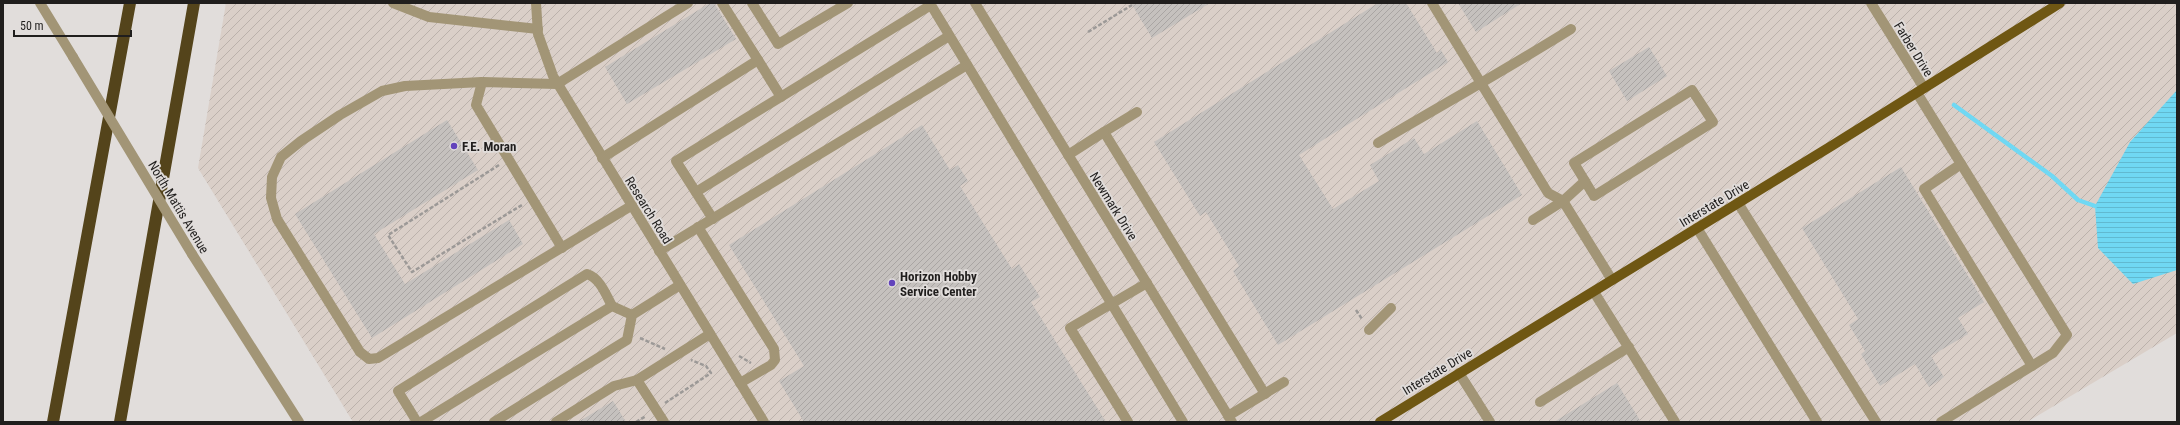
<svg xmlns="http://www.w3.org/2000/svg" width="2180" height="425" font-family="'Roboto Condensed',sans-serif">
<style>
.industrial{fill:url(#industrial-furrows)}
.water{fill:url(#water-rules)}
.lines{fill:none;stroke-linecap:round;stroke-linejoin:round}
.stream{stroke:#70d8f3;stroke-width:4.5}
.building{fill:url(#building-hatch)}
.path{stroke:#9c9997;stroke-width:2.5;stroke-dasharray:4 2;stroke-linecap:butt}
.minor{stroke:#a29576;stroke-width:10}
.major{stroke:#6f5713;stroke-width:10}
.highway{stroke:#54441b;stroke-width:12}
.minor-bridge{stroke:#a29576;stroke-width:10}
.poi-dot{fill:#6243bc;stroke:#e1dddb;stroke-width:1.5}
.labels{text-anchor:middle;stroke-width:3.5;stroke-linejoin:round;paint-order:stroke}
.street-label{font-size:13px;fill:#201e1d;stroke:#e1dddb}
.poi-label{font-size:13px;font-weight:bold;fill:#201e1d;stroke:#e1dddb;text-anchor:start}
</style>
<defs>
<pattern id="industrial-furrows" width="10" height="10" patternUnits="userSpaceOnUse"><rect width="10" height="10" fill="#dacfc8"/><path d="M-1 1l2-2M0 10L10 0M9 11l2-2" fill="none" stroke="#bbb1ab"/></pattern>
<pattern id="water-rules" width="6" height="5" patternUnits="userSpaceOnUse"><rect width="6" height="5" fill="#70d8f3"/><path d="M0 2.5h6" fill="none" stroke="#61b9d0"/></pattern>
<pattern id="building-hatch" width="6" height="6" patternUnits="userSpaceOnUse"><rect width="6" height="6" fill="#c5c1be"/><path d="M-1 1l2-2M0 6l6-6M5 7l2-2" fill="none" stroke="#a9a5a3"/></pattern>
</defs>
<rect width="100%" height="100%" fill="#e1dddb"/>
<path class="industrial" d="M226 3H2177V333L2027 422H353L198 168Z"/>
<path class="water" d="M2177 90V270L2133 284 2098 248 2095 206 2130 142Z"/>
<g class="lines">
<path class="stream" d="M1954 105 2052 176 2078 200 2095 206"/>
</g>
<g class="building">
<path d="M710 3H714L736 39 627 104 605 67Z"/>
<path d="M1131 3H1210L1152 38Z"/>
<path d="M1378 3H1406L1437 53 1441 50 1448 62 1299 155 1333 209 1379 181 1370 165 1414 138 1424 154 1477 121 1522 195 1278 345 1233 271 1239 266 1206 212 1200 216 1154 142Z"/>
<path d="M1458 3H1522L1476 32Z"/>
<path d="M1649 47 1667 76 1627 101 1609 71Z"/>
<path d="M447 120 478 170 374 234 405 284 509 220 523 244 372 338 295 214Z"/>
<path d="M922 125 950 170 958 165 968 181 960 186 1012 269 1019 264 1040 297 1031 302 1106 422H804L779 381 804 366 729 245Z"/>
<path d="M1901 167 1984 302 1958 318 1968 334 1931 356 1944 377 1929 387 1915 364 1880 386 1861 354 1865 351 1849 325 1858 319 1802 228Z"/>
<path d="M1617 383 1641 422H1554Z"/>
<path d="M613 401 626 422H578Z"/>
</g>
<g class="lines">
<g class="path">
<path d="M1088 32 1132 5"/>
<path d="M499 165 388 235 412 272 522 205"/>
<path d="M1356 310 1362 319"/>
<path d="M640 338 665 349"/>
<path d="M739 356 751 363"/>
<path d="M665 403 711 373 706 366 691 360"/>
<path d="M636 422 646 416"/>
</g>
<g class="minor">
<path d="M40 3 73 57"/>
<path d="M393 3 429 17 538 29"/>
<path d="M536 3 538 34 553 76 764 422"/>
<path d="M752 3 778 44 848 3"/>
<path d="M975 3 1232 422"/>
<path d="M1432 3 1548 193 1563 201 1612 280"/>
<path d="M1871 3 1924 88"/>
<path d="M758 60 781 97"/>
<path d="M482 82 476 105 562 248"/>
<path d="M1692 90 1713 122 1594 196 1574 163Z"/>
<path d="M1917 93 2067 335 2053 353 1941 422"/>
<path d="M1137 112 1104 132 1265 394"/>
<path d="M1378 143C1442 105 1507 69 1571 29"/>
<path d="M1068 155 1104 132"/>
<path d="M602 158 758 60 722 3"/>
<path d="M1961 164 1924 189 2032 366"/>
<path d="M696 192 949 36"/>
<path d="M1738 203 1876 422"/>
<path d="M631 206 378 358 369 359 360 352 277 219 271 198 272 177 281 157 301 141 340 115 382 91 405 86 482 82 557 84 688 3"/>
<path d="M713 219 676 161 931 5 1183 422"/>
<path d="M1533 220 1563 201 1585 181"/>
<path d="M698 227 774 349 775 360 771 365 740 383"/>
<path d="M1697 228 1817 422"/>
<path d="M659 251 967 65"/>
<path d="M192 254 299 422"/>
<path d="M1594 292 1675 422"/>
<path d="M1369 330 1391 308"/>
<path d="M1459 373 1490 422"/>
<path d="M637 380 664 422"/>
<path d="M1540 402 1629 347"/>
<path d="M1228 416 1284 382"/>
<path d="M417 422 398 391 587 274C600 278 606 295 612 306"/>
<path d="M421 422 612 306 632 315"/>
<path d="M494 422 627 340 632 315 680 285"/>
<path d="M556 422 614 386 637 380 710 334"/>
<path d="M1128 422 1070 328 1147 283"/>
</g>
<path class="major" d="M1380 422 1833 145 2060 3"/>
<g class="highway">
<path d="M53 422 130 3"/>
<path d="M120 422 194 3"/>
</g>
<path class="minor-bridge" d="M73 57 192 254"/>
</g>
<g class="poi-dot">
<circle cx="454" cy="146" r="4"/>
<circle cx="892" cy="283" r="4"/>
</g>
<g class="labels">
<g class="street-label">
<text transform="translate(1914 49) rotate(58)" y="5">Farber Drive</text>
<text transform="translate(1714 203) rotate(-31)" y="5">Interstate Drive</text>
<text transform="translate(1114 206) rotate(58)" y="5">Newmark Drive</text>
<text transform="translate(179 207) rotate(59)" y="5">North Mattis Avenue</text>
<text transform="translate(649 210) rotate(58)" y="5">Research Road</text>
<text transform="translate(1437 371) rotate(-31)" y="5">Interstate Drive</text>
</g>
<g class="poi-label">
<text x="462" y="151">F.E. Moran</text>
<text x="900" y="281">Horizon Hobby<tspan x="900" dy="15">Service Center</tspan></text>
</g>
</g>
<rect width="2180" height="425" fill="none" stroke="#201e1d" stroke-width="8"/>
<path d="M14 30v6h117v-6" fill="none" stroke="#201e1d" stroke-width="2"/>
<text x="20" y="30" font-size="12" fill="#201e1d" stroke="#e1dddb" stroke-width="3" paint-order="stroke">50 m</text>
</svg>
